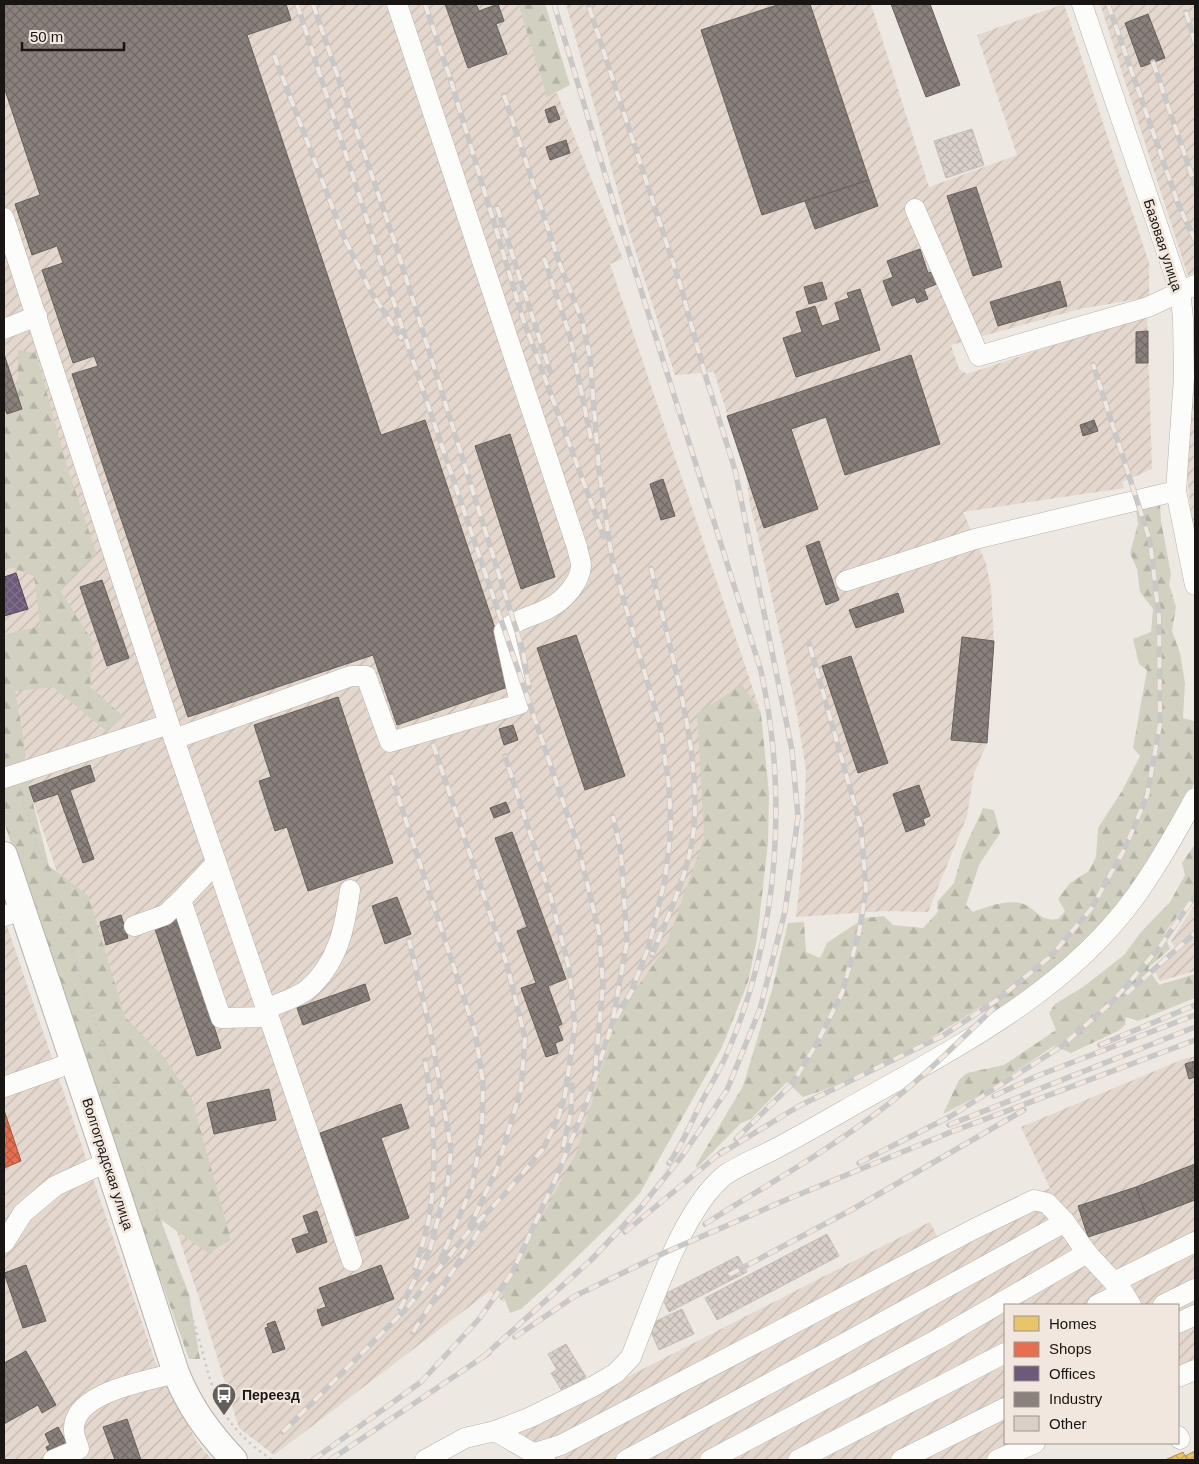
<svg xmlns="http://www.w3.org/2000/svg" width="1199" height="1464" font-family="Helvetica,sans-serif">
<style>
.industrial{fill:url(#industrial-furrows)}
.forest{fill:url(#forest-firs)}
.homes{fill:url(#homes-cross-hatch);stroke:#aa9050}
.shops{fill:url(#shops-cross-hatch);stroke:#a9543e}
.offices{fill:url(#offices-cross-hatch);stroke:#54455b}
.industry{fill:url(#industry-cross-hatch);stroke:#68615c}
.building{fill:url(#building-cross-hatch);stroke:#c4bfbc}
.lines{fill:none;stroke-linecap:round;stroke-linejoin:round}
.minor-casing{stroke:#b6b2ae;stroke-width:21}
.major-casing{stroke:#b6b2ae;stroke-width:28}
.path{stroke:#cccac8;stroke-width:2.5;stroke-dasharray:2.5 4;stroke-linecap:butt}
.minor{stroke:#fcfcfb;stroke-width:20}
.major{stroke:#fcfcfb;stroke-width:26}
.rail-casing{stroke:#c9c8c7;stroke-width:5.5}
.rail{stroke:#f2e7de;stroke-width:4;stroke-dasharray:11;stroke-linecap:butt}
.labels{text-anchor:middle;stroke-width:5;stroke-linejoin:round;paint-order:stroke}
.street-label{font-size:14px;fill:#181512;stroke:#f2e7de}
.poi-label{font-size:14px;font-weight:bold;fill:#181512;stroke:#f2e7de;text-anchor:start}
</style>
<defs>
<pattern id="industrial-furrows" width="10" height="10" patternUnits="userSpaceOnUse" patternTransform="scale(1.25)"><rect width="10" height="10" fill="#e4d8ce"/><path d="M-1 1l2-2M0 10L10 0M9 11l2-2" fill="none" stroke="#c3b8b0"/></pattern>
<pattern id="forest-firs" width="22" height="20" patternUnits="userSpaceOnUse" patternTransform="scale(1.25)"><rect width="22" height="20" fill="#d2d1c1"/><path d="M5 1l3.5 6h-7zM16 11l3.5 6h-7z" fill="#b4b3a5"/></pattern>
<pattern id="homes-cross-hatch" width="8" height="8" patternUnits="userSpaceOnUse" patternTransform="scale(1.25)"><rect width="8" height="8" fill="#e9c46a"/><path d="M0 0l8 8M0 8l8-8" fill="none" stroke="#c7a85b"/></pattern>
<pattern id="shops-cross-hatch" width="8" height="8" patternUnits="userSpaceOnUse" patternTransform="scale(1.25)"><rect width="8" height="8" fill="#e76f51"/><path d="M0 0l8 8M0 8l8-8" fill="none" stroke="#ba5a42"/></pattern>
<pattern id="offices-cross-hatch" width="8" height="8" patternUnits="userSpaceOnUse" patternTransform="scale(1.25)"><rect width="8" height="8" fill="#6d597a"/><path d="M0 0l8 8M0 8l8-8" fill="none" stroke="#80718a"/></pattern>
<pattern id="industry-cross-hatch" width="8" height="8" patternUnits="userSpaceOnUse" patternTransform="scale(1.25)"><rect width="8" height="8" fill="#8a817c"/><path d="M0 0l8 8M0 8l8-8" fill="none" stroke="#706864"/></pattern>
<pattern id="building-cross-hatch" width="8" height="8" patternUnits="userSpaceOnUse" patternTransform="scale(1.25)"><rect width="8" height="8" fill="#dad0ca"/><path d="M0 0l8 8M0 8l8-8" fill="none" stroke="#bab2ac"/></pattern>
</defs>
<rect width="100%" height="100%" fill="#eee8e2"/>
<g class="industrial">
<path d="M4 4H518L547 96 557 93 623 259 610 264 761 713 615 1207 503 1302 490 1291 274 1455 239 1428 198 1295 4 714Z"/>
<path d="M566 4H871L929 187 1017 155 977 35 1064 4 1149 263V297L1080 309 951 345 959 369 967 374 1147 314 1152 469 1122 482 1124 488 963 512 986 563 991 589 994 641 987 743 974 773 967 816 928 912 884 911 796 917 802 862 806 771 797 714 762 552 750 505 746 473 714 372 675 375 627 225Z"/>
<path d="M1100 4H1195V273L1188 276Z"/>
<path d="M1195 383V549L1187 475 1189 385Z"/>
<path d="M1195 904V971L1160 981 1155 972 1176 950 1171 941Z"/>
<path d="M4 917 155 1361 197 1442 212 1460H4Z"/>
<path d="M1195 1056V1374L1178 1383V1305H1005V1443H1045L1006 1460H527L514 1435 930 1222 939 1240 953 1236 1050 1188 1021 1127 1181 1060Z"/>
</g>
<g class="forest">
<path d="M518 4H545L570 85 547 97Z"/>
<path d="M18 350 36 353 66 463 96 552 60 590 93 642 90 687 124 717 106 731 53 687 15 691 23 736 29 787 49 866 88 895 125 1017 163 1056 192 1099 231 1240 208 1253 160 1219 189 1294 200 1359H189L116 1155 4 822V635L40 626 34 576 10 567 4 568V386L18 384Z"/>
<path d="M1160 503 1161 521 1171 574 1169 584 1176 607 1172 631 1180 653 1185 683 1183 718 1194 721 1195 782 1158 852 1094 937 990 1020 982 1006C927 1042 866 1077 803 1097L787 1082 751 1119 741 1123 697 1168 696 1165 743 1086 772 990 788 923 804 922 806 952 820 958 827 943 840 934 865 918 884 916 893 925 923 928 938 912 937 902 954 883 962 854 983 808 994 810 1000 833 979 865 966 905 973 912C986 907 1005 900 1020 903 1037 907 1037 922 1058 919L1065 911 1058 899 1070 883 1089 871 1096 857 1098 828 1122 791 1140 756 1133 748 1147 670 1139 664 1133 639 1151 632 1153 609 1140 592 1137 569 1130 553 1138 524 1136 509Z"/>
<path d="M742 685 761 713 769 794 768 843 757 939 748 982 722 1047 640 1193 614 1221 550 1283 521 1309 510 1313 502 1292 577 1151 618 1015 665 948 704 838 697 713Z"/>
<path d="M1195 844V892L1164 934 1170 949 1148 968 1159 985 1195 974V998L1138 1021 1126 1017 1125 1025 1118 1031 1071 1053 1054 1046 982 1094 943 1114 959 1080 967 1073 1004 1065 1056 1030 1049 1013 1055 1004 1083 987 1124 955 1141 932 1170 902 1185 875 1182 863Z"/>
</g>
<g class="homes">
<path d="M1195 1451V1460H1187L1185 1456Z"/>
<path d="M1183 1452 1187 1460H1165Z"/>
</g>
<path class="shops" d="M4 1110 21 1161 4 1168Z"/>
<path class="offices" d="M16 573 28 609 4 616V577Z"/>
<g class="industry">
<path d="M4 4H286L291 20 247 35 381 435 425 420 514 685 397 725 373 655 188 717 72 374 98 366 94 356 73 363 42 270 63 263 57 246 32 255 15 204 40 195 4 87Z"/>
<path d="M445 4H476L479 11 498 4 504 21 496 24 507 54 468 68Z"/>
<path d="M780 4H810L869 180 762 215 701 30Z"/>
<path d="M891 4H930L960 85 926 97Z"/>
<path d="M1148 14 1165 58 1141 67 1125 23Z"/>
<path d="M555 106 560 119 549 123 545 110Z"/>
<path d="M566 140 570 153 550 160 546 147Z"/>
<path d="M869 180 878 206 815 229 805 201Z"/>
<path d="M976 187 1002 267 973 276 947 196Z"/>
<path d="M920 249 928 273 933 272 937 284 924 289 928 299 917 303 915 297 892 306 883 281 893 277 887 261Z"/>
<path d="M1060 281 1067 306 998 326 990 302Z"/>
<path d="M822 282 827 299 809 304 804 287Z"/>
<path d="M860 289 880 350 796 377 783 338 802 332 796 312 815 306 822 326 840 320 835 303 849 298 847 293Z"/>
<path d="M1148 331V363H1136V332Z"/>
<path d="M4 354 22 409 7 414 4 406Z"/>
<path d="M911 355 940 444 845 475 826 417 791 429 818 509 764 528 727 416Z"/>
<path d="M1094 420 1098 431 1083 436 1080 425Z"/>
<path d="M510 434 555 577 521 589 475 446Z"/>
<path d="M663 479 675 516 661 520 650 484Z"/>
<path d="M819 541 839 600 826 605 806 546Z"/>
<path d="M102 580 129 658 107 666 80 587Z"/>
<path d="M898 593 904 612 856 628 849 610Z"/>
<path d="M576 635 625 776 585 790 537 648Z"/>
<path d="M962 637 994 641 987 743 951 740Z"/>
<path d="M851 656 888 763 858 773 822 666Z"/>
<path d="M338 697 393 863 308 891 287 827 275 831 259 781 271 777 254 725Z"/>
<path d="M513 725 518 740 504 745 499 729Z"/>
<path d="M90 765 95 781 70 790 94 859 83 863 58 794 34 802 29 787Z"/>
<path d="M919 785 930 816 923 819 925 825 906 832 893 794Z"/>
<path d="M506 802 510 812 494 818 490 808Z"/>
<path d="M512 832 566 979 548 986 562 1024 558 1026 563 1040 555 1043 558 1053 546 1057 521 988 536 983 517 931 527 927 495 838Z"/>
<path d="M397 897 411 934 385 944 372 906Z"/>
<path d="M121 915 128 938 106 945 100 922Z"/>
<path d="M179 918 221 1048 197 1056 154 926Z"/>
<path d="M365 984 370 1000 303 1025 297 1008Z"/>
<path d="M1195 1061V1077L1189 1079 1185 1064Z"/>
<path d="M269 1089 276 1120 214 1134 207 1103Z"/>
<path d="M401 1104 409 1128 381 1138 409 1218 356 1236 320 1133Z"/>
<path d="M1195 1164V1200L1147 1218 1136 1187Z"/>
<path d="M1136 1187 1147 1218 1088 1237 1078 1206Z"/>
<path d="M317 1211 327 1242 297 1253 292 1239 309 1233 303 1216Z"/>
<path d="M26 1265 46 1321 23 1328 4 1273Z"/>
<path d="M381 1265 394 1299 322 1326 317 1310 326 1307 319 1288Z"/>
<path d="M275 1321 285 1349 273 1353 265 1328 268 1327 267 1324Z"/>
<path d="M26 1351 56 1405 42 1413 38 1405 4 1424V1363Z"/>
<path d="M127 1419 141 1460H115L103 1427Z"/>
<path d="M58 1427 65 1440 70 1438 74 1446 51 1458 46 1447 50 1445 45 1434Z"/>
</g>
<g class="building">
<path d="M972 129 984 165 946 178 934 141Z"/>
<path d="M827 1234 839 1256 717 1320 705 1298Z"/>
<path d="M738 1256 747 1272 669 1312 661 1296Z"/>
<path d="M682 1309 694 1334 659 1350 648 1325Z"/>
<path d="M566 1344 586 1377 562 1391 551 1373 557 1370 548 1354Z"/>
</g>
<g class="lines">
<defs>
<g id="minor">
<path d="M1082 4 1180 291 1183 318 1184 377 1176 491 1195 585"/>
<path d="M915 209 979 356 1148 307 1195 285"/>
<path d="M4 218 169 724 352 1261"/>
<path d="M4 329 37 316"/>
<path d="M846 581 975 539 1176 491"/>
<path d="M174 739 351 676H366L390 742 520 704 504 631C517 618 533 617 549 608 563 601 580 583 581 566 581 560 578 553 577 547L397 4"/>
<path d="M4 778 169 724"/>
<path d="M216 863 181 900 221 1018 269 1017"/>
<path d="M4 916 22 910"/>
<path d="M134 926 165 915 181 900"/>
<path d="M266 1009C279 1003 297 998 308 989 338 963 345 927 350 890"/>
<path d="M4 1087 74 1062"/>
<path d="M4 1243 23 1213 55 1186 107 1162"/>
<path d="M1114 1282 1195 1242"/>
<path d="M1097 1305 1123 1292"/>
<path d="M1163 1305 1195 1289"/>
<path d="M1178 1323 1195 1315"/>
<path d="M1178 1377 1195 1370"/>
<path d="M495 1431 545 1460"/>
<path d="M1178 1436 1180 1439"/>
<path d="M535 1453 561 1445 974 1229 1034 1200 1047 1203 1065 1222 1087 1253 1123 1292 1131 1305"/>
<path d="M53 1460 79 1449C78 1444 74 1437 74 1431 71 1392 148 1381 176 1373"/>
<path d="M425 1460 465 1438 495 1431 531 1417 594 1386 616 1373 631 1357C652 1305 682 1209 725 1175 738 1166 755 1159 769 1152 795 1139 820 1124 845 1110 949 1051 1063 996 1135 897 1158 865 1176 832 1195 798"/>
<path d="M626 1460 845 1343 1065 1222"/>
<path d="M710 1460 938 1339 1087 1253"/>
<path d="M798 1460 1005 1353"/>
<path d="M901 1460 1005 1408"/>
<path d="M997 1460 1035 1443"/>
</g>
<path id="major" d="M4 855 103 1149 176 1373C190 1408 209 1433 234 1460"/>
</defs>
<use href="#minor" class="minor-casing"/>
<use href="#major" class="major-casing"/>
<g class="path">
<path d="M4 745 9 760"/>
<path d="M19 789 199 1339C215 1399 219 1423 272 1460"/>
</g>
<use href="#minor" class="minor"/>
<use href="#major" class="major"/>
<defs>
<g id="rail">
<path d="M297 4 410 352 578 846 599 932 603 985 594 1081"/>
<path d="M313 4 396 246 523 651 529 687"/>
<path d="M425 4 453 87"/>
<path d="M554 4 617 214 761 671C788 796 779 930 729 1049 722 1066 712 1083 703 1099 692 1120 683 1144 669 1163"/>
<path d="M1108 4 1179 206 1195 240"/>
<path d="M1186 12 1195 43"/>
<path d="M274 55 343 235 371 292 402 339"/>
<path d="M1153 62 1195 185"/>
<path d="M451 81 524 322 604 537"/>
<path d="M504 95 559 262 582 320 590 357 599 470 612 559 660 726 669 786 671 829 665 879 649 946 631 992"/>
<path d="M497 207 550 371"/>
<path d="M544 258 570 336 591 439"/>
<path d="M651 568C669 649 709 771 690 852 682 887 666 921 652 955"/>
<path d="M433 744 507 965 525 1038 521 1089 497 1169 470 1226"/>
<path d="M391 775 475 1032 483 1083 482 1131 472 1187 441 1259"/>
<path d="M1126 994 1195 933"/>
<path d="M616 1018 634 987"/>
<path d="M1100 1045 1195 1005"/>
<path d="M994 1096 1037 1076 1195 1015"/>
<path d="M949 1125 1195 1027"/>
<path d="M736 1139 792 1084 817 1043 842 993 859 933 866 890 861 827 809 643"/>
<path d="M563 1147 571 1112 572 1085"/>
<path d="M720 1154 799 1106 944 1035 997 1000 1051 956 1091 909 1125 848 1147 796 1160 724 1159 617 1150 541 1093 364"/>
<path d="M859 1163 951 1116 1062 1046 1111 1003 1159 948 1195 896"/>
<path d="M705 1224C763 1187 823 1154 878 1112 920 1081 956 1044 994 1008"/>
<path d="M625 1232 724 1150"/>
<path d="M415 1268C420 1251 426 1234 429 1217 438 1167 433 1110 425 1060"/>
<path d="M729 1275 853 1209 1024 1110"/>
<path d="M400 1309 430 1249 448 1181 451 1148 430 1029 409 940"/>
<path d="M413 1332 484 1223"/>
<path d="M515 1337 575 1296 666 1252 788 1199 951 1132 1195 1040"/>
<path d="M483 1357 591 1260 641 1207 682 1156 727 1090 760 1009 785 911 798 817 792 750 735 470 704 371 681 287 588 4"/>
<path d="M283 1432 407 1308 470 1230 504 1195 543 1149 558 1118 565 1095 575 1026 569 968 551 898 505 756"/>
<path d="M313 1460 421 1382 479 1319 512 1273 556 1178 588 1099 612 1024 627 942 621 853 613 816"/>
<path d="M330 1460 489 1353"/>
</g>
</defs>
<use href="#rail" class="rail-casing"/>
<use href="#rail" class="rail"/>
</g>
<defs>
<symbol id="bus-pin" viewBox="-11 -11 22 30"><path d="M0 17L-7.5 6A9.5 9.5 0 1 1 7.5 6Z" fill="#635f5b" stroke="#f2e7de"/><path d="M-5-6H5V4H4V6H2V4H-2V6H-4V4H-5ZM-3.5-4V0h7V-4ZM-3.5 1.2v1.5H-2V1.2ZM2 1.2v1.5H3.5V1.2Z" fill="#fff"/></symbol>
</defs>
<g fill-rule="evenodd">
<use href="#bus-pin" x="210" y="1381" width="28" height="38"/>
</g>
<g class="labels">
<g class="street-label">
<text transform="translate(1163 245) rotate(72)" y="5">Базовая улица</text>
<text transform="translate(108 1164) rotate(72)" y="5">Волгоградская улица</text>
</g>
<g class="poi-label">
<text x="242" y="1400">Переезд</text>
</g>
</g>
<rect width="1199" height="1464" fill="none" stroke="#181512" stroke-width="10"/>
<rect x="1004" y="1304" width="175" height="140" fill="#f2e7de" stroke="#9b938c"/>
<rect x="1014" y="1316" width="25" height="15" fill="#e9c46a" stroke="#9b938c"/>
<text x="1049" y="1329" font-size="15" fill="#181512">Homes</text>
<rect x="1014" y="1342" width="25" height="15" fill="#e76f51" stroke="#9b938c"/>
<text x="1049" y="1354" font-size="15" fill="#181512">Shops</text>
<rect x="1014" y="1366" width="25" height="15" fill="#6d597a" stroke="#9b938c"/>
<text x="1049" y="1379" font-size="15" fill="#181512">Offices</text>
<rect x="1014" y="1392" width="25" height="15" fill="#8a817c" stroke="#9b938c"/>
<text x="1049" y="1404" font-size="15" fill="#181512">Industry</text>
<rect x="1014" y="1416" width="25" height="15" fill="#dad0ca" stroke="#9b938c"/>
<text x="1049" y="1429" font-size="15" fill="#181512">Other</text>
<path d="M22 42v8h102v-8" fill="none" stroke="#181512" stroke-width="2.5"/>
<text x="30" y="42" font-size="15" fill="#181512" stroke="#f2e7de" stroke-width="4" paint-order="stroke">50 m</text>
</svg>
